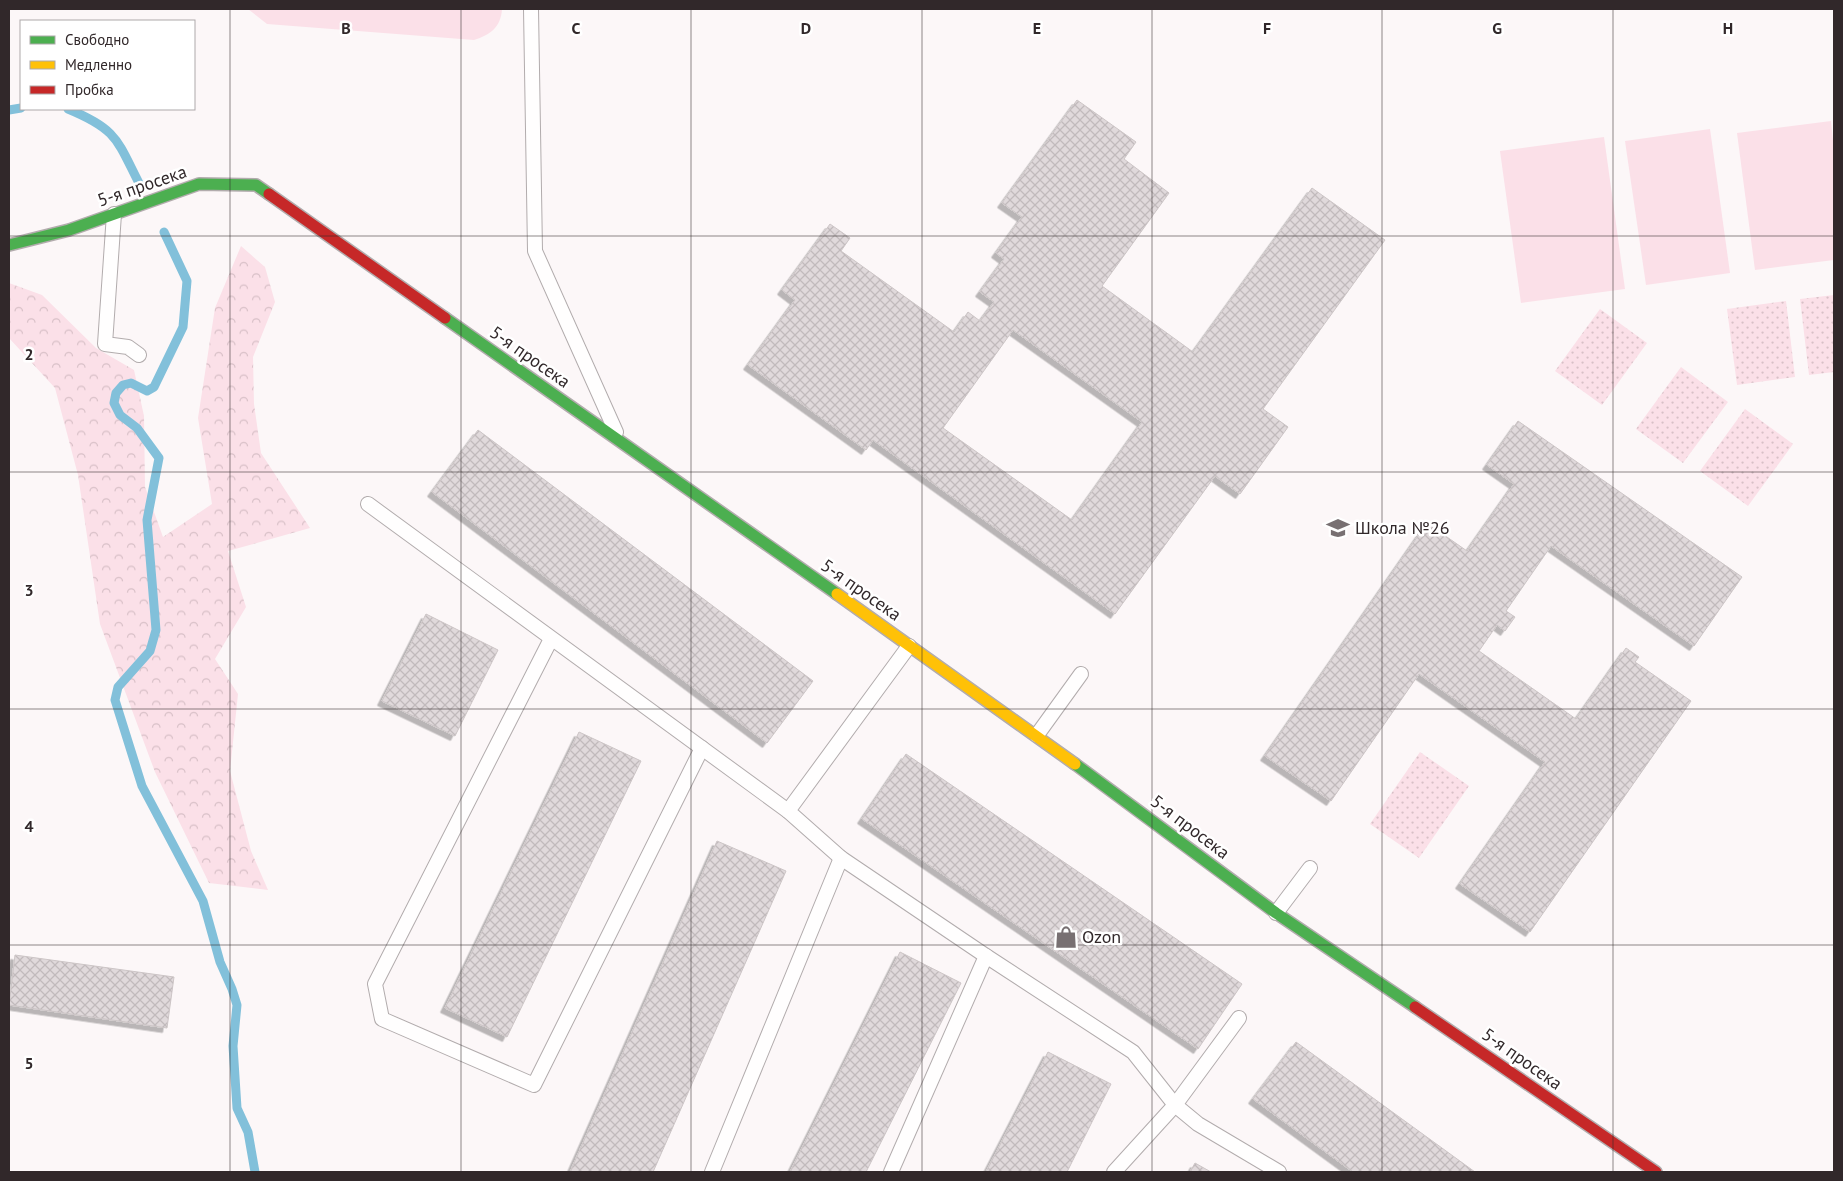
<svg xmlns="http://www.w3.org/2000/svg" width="1843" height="1181" font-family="'PT Sans',sans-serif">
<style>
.forest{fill:url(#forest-crowns)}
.park{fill:url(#park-dots)}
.pitch{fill:#fbe0e8}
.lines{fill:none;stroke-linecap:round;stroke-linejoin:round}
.stream{stroke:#82c0da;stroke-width:9}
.building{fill:url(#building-cross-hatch);stroke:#ccc5c6;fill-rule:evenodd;filter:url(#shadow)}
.lane-casing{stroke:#b2acad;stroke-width:16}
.fast-casing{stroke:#b2acad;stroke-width:14}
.slow-casing{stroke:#b2acad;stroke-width:14}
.jam-casing{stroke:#b2acad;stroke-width:14}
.lane{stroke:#fffefe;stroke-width:14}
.fast{stroke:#4caf50;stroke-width:11}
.slow{stroke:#ffc107;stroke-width:11}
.jam{stroke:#c62828;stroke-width:11}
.grid{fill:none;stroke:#31282a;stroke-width:1;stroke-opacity:0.55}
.labels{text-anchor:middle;stroke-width:5;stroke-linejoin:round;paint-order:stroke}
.street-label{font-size:18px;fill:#31282a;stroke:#fff}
.poi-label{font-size:18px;fill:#31282a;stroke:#fff;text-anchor:start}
.grid-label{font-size:16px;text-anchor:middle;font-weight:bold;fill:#31282a;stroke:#fff;stroke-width:5;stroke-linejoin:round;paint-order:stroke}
</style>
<defs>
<pattern id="forest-crowns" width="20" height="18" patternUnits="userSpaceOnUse" patternTransform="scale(1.25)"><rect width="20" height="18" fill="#fbe0e8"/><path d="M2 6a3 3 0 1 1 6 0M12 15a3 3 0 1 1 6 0" fill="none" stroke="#d8c0c7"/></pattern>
<pattern id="park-dots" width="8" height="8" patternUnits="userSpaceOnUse" patternTransform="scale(1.25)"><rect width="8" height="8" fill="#fbe0e8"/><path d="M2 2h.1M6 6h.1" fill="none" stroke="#d8c0c7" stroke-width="1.8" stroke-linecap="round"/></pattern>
<pattern id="building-cross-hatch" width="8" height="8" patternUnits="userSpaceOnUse" patternTransform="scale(1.25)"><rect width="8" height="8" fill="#e0d9db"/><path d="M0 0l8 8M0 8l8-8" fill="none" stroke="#c1babc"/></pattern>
<filter id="shadow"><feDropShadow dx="-4.5" dy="4.5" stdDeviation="0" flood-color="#0004"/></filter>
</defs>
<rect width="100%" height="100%" fill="#fcf7f8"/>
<path class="forest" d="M241 246 265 267 275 302 253 357 254 404 261 453 310 528 228 551 246 607 215 659 238 694 230 771 251 851 268 890 209 883 155 772 100 624 78 475 55 388 9 338V283L42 295 96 348 134 370 144 416 145 487 163 537 212 504 198 418 215 308Z"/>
<g class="park">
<path d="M1834 295V372L1809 375 1800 299Z"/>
<path d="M1786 301 1795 377 1737 385 1727 309Z"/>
<path d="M1600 309 1647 343 1602 405 1555 371Z"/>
<path d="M1681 367 1728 402 1683 463 1636 429Z"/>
<path d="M1745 409 1793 444 1748 506 1700 471Z"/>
<path d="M1420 752 1469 786 1419 858 1370 824Z"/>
</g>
<g class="pitch">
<path d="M248 9H502C501 27 490 35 474 40L267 24Z"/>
<path d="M1831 121 1834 150V260L1755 270 1737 133Z"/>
<path d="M1710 129 1730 273 1646 285 1625 141Z"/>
<path d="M1604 137 1625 289 1521 303 1500 151Z"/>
</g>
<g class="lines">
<g class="stream">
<path d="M68 109C119 130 117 141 141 187"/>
<path d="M9 110 21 108"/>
<path d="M164 232 187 281 183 327 154 387 147 391 131 383 123 385 116 393 114 403 120 415 137 428 159 458 147 520 156 630 150 651 118 687 115 700 142 786 203 901 220 962 232 989 237 1005 233 1046 237 1108 248 1132 255 1172"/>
</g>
</g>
<g class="building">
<path d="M1077 100 1136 142 1124 159 1169 193 1102 286 1193 352 1312 188 1385 240 1263 409 1288 427 1240 494 1215 476 1115 614 873 440 866 450 748 365 795 300 782 290 830 224 850 238 841 251 954 332 968 312 980 321 994 302 980 292 1004 259 996 253 1022 217 1002 203ZM1013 330 1142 422 1072 520 943 428Z"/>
<path d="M1518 421 1742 577 1694 646 1551 546 1506 611 1515 617 1505 631 1497 625 1479 651 1576 719 1626 648 1639 657 1635 662 1691 701 1530 932 1460 884 1545 762 1419 674 1331 801 1265 756 1427 523 1467 551 1514 484 1487 465Z"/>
<path d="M478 430 813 681 767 743 432 492Z"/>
<path d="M426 614 498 650 455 736 382 701Z"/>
<path d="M579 732 641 761 507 1037 445 1008Z"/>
<path d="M906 754 1242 984 1198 1049 862 819Z"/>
<path d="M717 841 786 871 653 1172H570Z"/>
<path d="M900 952 961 983 866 1172H790Z"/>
<path d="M15 955 174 977 167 1028 9 1005Z"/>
<path d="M1296 1042 1475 1172H1353L1253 1099Z"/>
<path d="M1048 1052 1111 1084 1067 1172H986Z"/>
<path d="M1195 1163 1211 1172H1190Z"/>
</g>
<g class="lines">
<defs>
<g id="lane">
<path d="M531 9 535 251 616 432"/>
<path d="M114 214 105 344 128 347 139 355"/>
<path d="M368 504 788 811"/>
<path d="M551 639 375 984 382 1019 534 1085 702 748"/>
<path d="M1037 735 1081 674"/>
<path d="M841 858 788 811 909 646"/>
<path d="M1276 913 1310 868"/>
<path d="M712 1172 841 858 986 956 1133 1052 1175 1105 1198 1124 1279 1172"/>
<path d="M891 1172 986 956"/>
<path d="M1114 1172 1175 1105 1239 1018"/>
</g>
<g id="fast">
<path d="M9 245 69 230 199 184 256 185 269 194"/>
<path d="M445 318 837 594"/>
<path d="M1075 764 1276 913 1415 1007"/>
</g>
<path id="slow" d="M837 594 1075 764"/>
<g id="jam">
<path d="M269 194 445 318"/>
<path d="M1415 1007 1656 1172"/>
</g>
</defs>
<use href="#lane" class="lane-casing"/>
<use href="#fast" class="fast-casing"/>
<use href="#slow" class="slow-casing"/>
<use href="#jam" class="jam-casing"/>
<use href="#lane" class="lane"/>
<use href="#fast" class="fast"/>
<use href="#slow" class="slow"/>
<use href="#jam" class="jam"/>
</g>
<path class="grid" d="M230 9V1172M461 9V1172M691 9V1172M922 9V1172M1152 9V1172M1382 9V1172M1613 9V1172M9 236H1834M9 472H1834M9 709H1834M9 945H1834"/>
<defs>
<symbol id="school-bare" viewBox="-9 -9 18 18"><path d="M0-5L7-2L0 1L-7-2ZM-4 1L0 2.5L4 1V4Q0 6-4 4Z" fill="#787072" stroke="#fff" stroke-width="2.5" paint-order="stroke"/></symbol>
<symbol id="shop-bare" viewBox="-9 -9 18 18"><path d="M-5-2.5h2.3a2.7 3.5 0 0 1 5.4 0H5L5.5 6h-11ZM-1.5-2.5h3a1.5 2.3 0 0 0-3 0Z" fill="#787072" stroke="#fff" stroke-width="2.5" paint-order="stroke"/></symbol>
</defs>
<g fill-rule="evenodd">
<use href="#school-bare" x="1322" y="512" width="32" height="32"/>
<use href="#shop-bare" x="1050" y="921" width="32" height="32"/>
</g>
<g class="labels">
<g class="street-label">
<text transform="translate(142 186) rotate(-19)" y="6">5-я просека</text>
<text transform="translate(530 357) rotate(35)" y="6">5-я просека</text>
<text transform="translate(861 590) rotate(35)" y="6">5-я просека</text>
<text transform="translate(1190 827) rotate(37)" y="6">5-я просека</text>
<text transform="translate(1522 1059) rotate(35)" y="6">5-я просека</text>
</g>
<g class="poi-label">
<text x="1355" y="534">Школа №26</text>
<text x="1082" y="943">Ozon</text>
</g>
</g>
<g class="grid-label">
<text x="346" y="34">B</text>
<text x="576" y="34">C</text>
<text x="806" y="34">D</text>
<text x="1037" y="34">E</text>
<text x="1267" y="34">F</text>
<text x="1497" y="34">G</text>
<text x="1728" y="34">H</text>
<text x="29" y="360">2</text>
<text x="29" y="596">3</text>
<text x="29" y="832">4</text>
<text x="29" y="1069">5</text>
</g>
<rect width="1843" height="1181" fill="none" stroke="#31282a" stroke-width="20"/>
<rect x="20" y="20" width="175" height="90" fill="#ffffff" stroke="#ada9aa"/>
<rect x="30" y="36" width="25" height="8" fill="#4caf50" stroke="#ada9aa"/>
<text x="65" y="45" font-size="15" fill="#31282a">Свободно</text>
<rect x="30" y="61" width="25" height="8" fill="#ffc107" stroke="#ada9aa"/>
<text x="65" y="70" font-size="15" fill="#31282a">Медленно</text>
<rect x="30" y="86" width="25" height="8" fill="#c62828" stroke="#ada9aa"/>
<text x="65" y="95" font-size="15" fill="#31282a">Пробка</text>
</svg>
